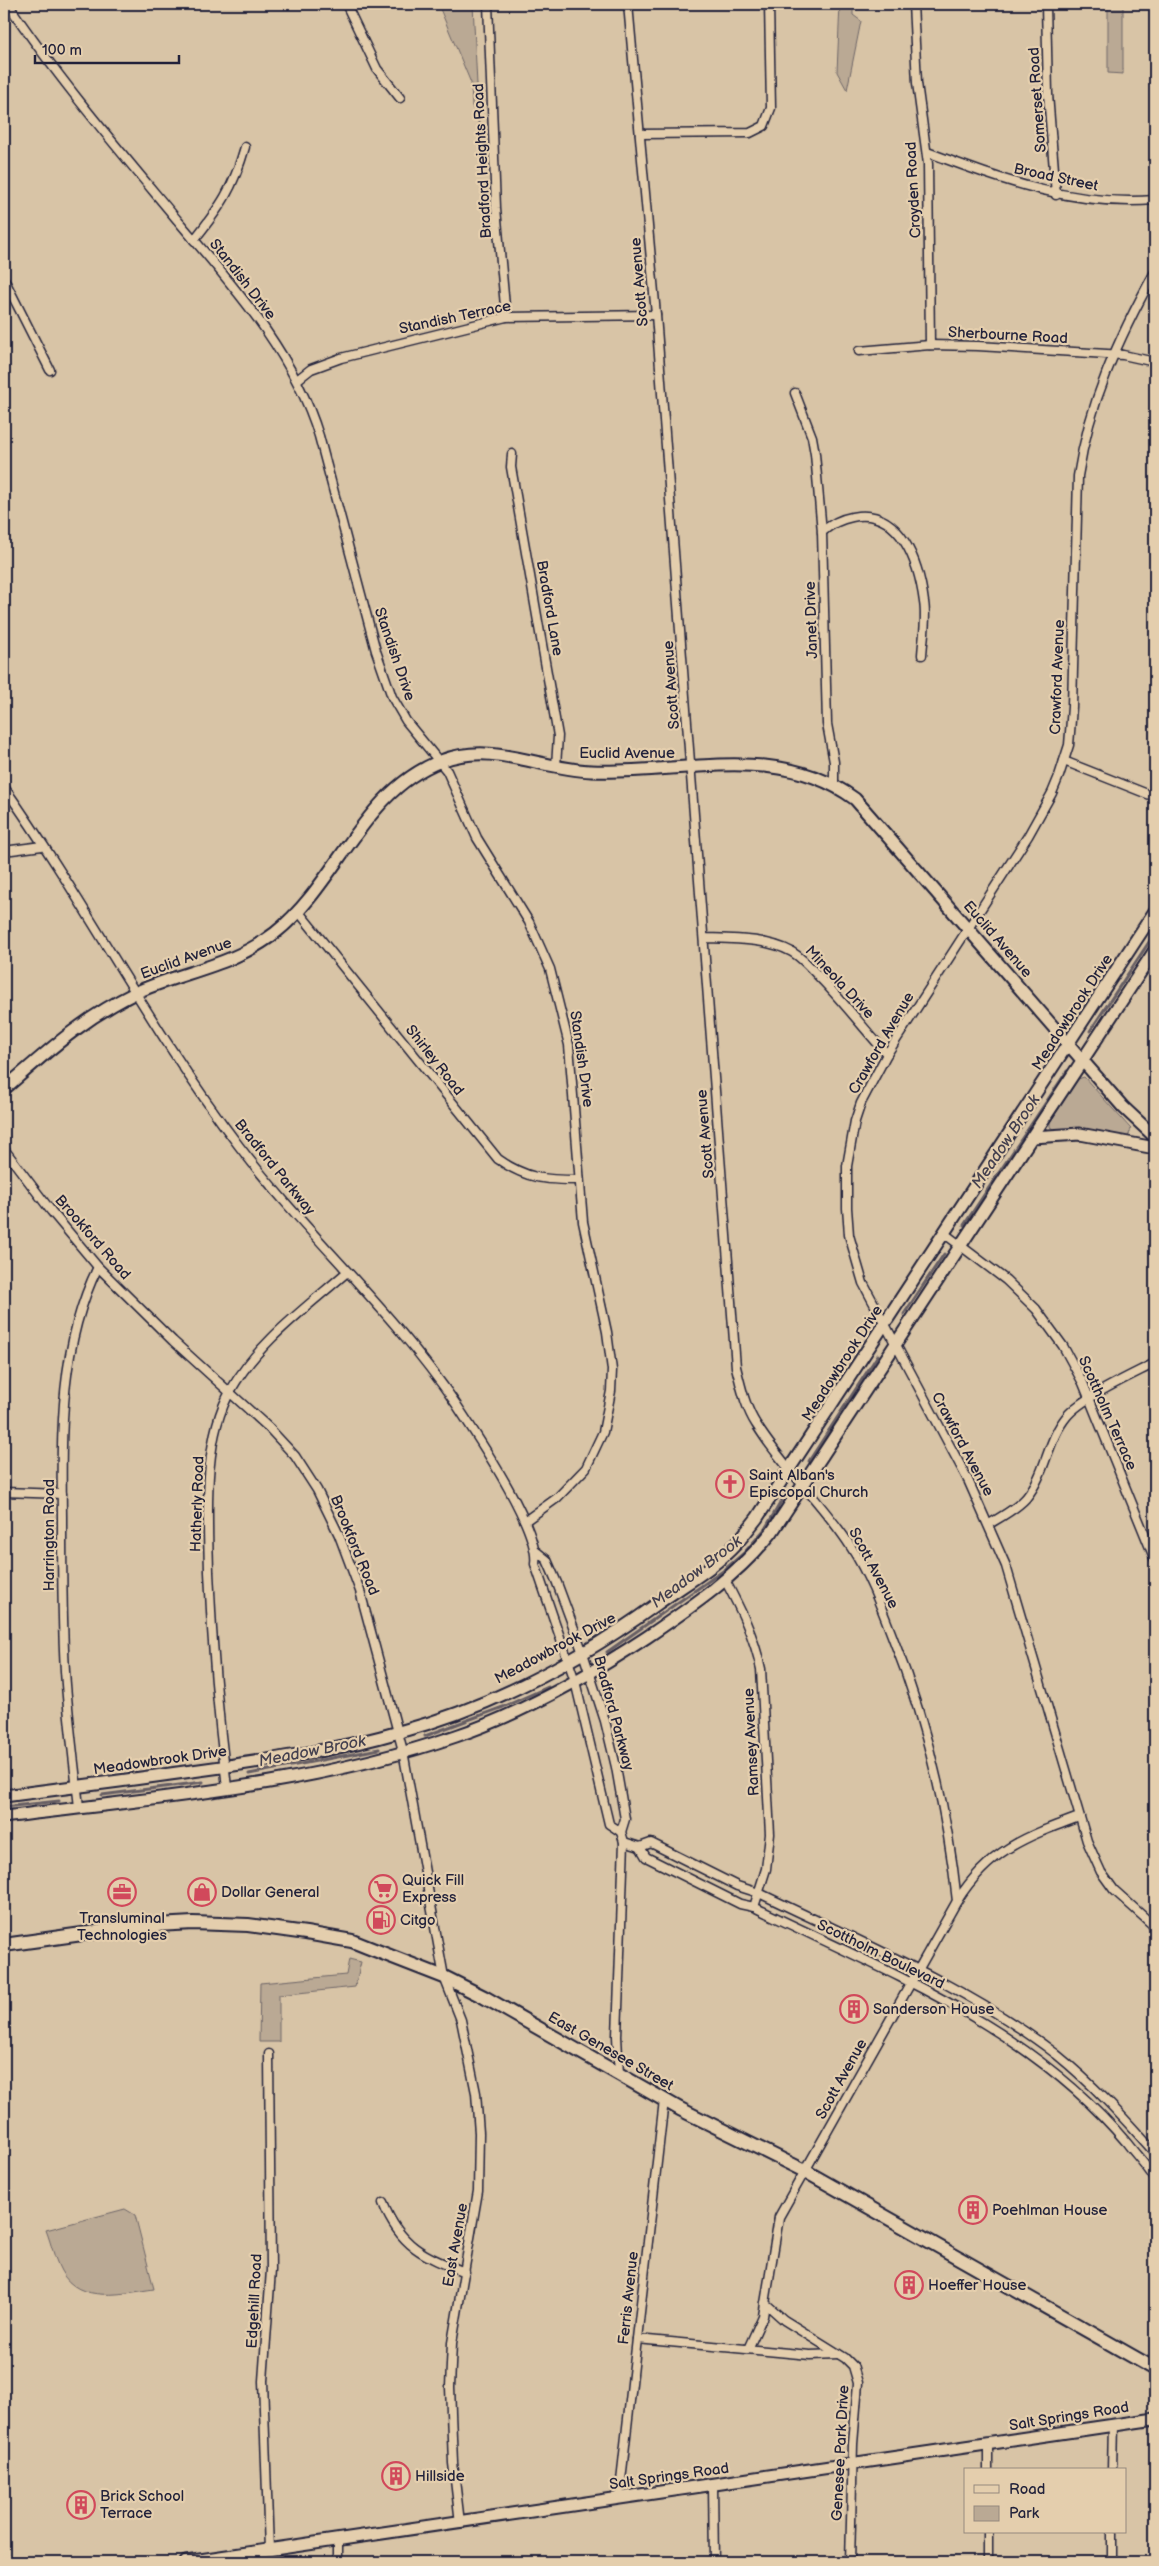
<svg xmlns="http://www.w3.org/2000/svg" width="1159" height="2566" font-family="'Balsamiq Sans',sans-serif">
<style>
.green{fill:#baa994;stroke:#6e6668}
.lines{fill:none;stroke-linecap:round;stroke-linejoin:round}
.stream{stroke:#655d63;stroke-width:3}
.street-casing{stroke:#22223b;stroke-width:11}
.secondary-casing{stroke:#22223b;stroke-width:15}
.primary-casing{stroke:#22223b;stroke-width:16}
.street{stroke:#e4cead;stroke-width:8}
.secondary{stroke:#e4cead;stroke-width:11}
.primary{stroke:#e4cead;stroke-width:12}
.labels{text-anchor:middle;stroke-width:4.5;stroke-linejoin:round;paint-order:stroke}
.street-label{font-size:15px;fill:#22223b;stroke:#e4cead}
.poi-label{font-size:15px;fill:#22223b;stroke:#e4cead;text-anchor:start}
.water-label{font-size:16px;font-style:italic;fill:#44404f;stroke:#e4cead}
</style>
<rect width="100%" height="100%" fill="#d8c4a6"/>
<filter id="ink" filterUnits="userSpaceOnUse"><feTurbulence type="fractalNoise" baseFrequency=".02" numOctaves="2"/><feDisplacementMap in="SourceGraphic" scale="10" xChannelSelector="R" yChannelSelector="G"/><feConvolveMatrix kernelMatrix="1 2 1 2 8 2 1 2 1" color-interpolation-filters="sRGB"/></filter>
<g filter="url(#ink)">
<g class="green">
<path d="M438 4H473L479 125 472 106 471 83Z"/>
<path d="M840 4H853V15L861 21 847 90 837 72Z"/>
<path d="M1108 4H1123V74L1108 73Z"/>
<path d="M1084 1077 1131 1129 1128 1137 1055 1130 1050 1127V1122L1078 1079Z"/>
<path d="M349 1959 361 1962 355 1987 279 1995V2042H259L260 1983 346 1975Z"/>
<path d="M125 2209 135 2215 154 2289C124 2293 79 2305 61 2271 54 2258 51 2243 46 2230Z"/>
</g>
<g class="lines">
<g class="stream">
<path d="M1090 1031 1155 933"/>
<path d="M964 1225 1067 1071"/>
<path d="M904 1314 944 1254"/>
<path d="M809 1461 878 1355"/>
<path d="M607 1652 723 1571 744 1553 765 1529 785 1495"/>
<path d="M425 1736 503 1707 548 1687"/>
<path d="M249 1774 379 1749"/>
<path d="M102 1795 203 1782"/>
<path d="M4 1807 59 1801"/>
</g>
<defs>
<g id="street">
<path d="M8 4C59 80 120 151 179 222 234 287 294 353 319 436L376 651 392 697 406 721 447 771 477 838 529 922 550 969 569 1045 583 1222 607 1332 612 1370 611 1391 603 1432 586 1468 557 1498 525 1521"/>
<path d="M346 4 377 69 400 98"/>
<path d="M488 4 496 208 506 317"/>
<path d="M628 4 656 315 736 1367C741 1386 745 1407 756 1424 783 1468 823 1503 851 1547 868 1573 880 1604 891 1633 926 1720 947 1808 957 1901L779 2217 763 2316 748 2349"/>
<path d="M913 4 917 83 928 164 930 345"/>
<path d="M1046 4 1048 94 1056 195"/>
<path d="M640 134 750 133 764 126 771 108 769 4"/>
<path d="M927 152C1002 180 1074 207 1155 200"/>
<path d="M194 240C221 206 233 189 245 147"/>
<path d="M1155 272C1119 337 1089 403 1078 476L1072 707 1069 745 1059 776 1052 793 1028 836 887 1054 861 1103 855 1121 847 1166V1208L849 1235 863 1283 968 1480 1006 1566 1087 1841 1101 1872 1114 1890 1155 1927"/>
<path d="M4 279 50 370"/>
<path d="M859 351 930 345 978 346 1123 355 1155 362"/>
<path d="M297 380 311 369 341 358 506 317 656 315"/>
<path d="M795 393 812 437 815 454 822 532 827 724 834 762V786"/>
<path d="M512 454 511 467 558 736 556 766"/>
<path d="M822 532C831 524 841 519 852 517 901 507 919 564 924 602 927 619 923 638 922 655"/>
<path d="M1064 761 1155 797"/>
<path d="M4 787C87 904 152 1032 239 1146 307 1235 393 1311 456 1404 477 1436 540 1529 535 1564L575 1681 609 1824 621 1832"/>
<path d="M4 851 42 846"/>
<path d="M298 911 498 1159C526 1179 545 1180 579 1180"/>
<path d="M704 938C732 939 767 938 792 952 804 959 813 971 823 981 845 1004 865 1030 887 1054"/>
<path d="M4 1149 51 1211 98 1267 173 1341 269 1428 295 1456 317 1490 339 1535 360 1591 403 1751 444 1977 461 2020 476 2093 479 2133 478 2191 452 2343 450 2387 453 2463 460 2523"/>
<path d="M945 1234 1006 1280 1036 1309 1063 1346 1083 1383 1155 1560"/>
<path d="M4 1492 62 1494"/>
<path d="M989 1524C1001 1517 1016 1509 1026 1498 1046 1474 1047 1440 1067 1416 1083 1397 1132 1375 1155 1363"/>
<path d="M537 1552 547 1560 557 1583 583 1653 605 1721 616 1767 625 1819 621 1832 624 1842 617 2036 619 2075"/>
<path d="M725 1580C741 1610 754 1636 761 1669L770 1834 766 1869 754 1907"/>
<path d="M227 1787C218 1716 212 1644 209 1572 208 1517 202 1440 231 1390 258 1342 306 1308 347 1272"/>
<path d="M79 1807C74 1762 68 1717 65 1671 62 1620 62 1567 62 1516 61 1432 60 1343 98 1267"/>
<path d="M624 1842 640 1847 651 1843 737 1886 759 1893C858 1941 969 1987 1056 2054 1093 2084 1124 2118 1155 2153"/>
<path d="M640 1847 646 1857 740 1904 754 1907C887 1972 1029 2026 1127 2143 1136 2155 1147 2166 1155 2179"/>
<path d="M957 1901C989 1850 1025 1837 1079 1817"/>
<path d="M269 2054 271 2270 263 2381 269 2550"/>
<path d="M383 2203C400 2246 423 2256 465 2272"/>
<path d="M765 2303 784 2320 845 2358 853 2366 858 2383 853 2444 850 2562"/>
<path d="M637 2339 810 2355 838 2354"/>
<path d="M988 2470V2444"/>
<path d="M1112 2470 1113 2424"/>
<path d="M713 2485 714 2562"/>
<path d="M619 2498 664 2100"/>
<path d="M338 2562V2540"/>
<path d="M988 2562V2532"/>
<path d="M1112 2562V2532"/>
</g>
<g id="secondary">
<path d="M4 1089C48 1051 82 1019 135 993 183 971 231 967 275 933 338 883 363 790 441 761 493 741 539 769 591 771 681 775 777 741 855 799L1123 1107 1155 1137"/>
<path d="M1032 1137 1080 1134 1155 1148"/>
<path d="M4 1796C76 1787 149 1777 221 1767 281 1758 341 1749 399 1732 491 1707 580 1660 657 1604 683 1585 714 1568 736 1544 743 1536 750 1527 757 1518L1155 911"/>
<path d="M4 1817C155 1798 311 1786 456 1736 524 1713 588 1676 647 1637 693 1606 738 1575 772 1532L1155 950"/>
<path d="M186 2562 1155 2419"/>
</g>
<path id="primary" d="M4 1945 139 1926 193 1923 248 1925 306 1933 352 1941 367 1947 444 1977 484 1997 680 2109 805 2171 1155 2369"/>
</defs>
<use href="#street" class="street-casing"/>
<use href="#secondary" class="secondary-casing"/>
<use href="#primary" class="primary-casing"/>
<use href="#street" class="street"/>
<use href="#secondary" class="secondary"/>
<use href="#primary" class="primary"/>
</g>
</g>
<defs>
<symbol id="church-ring" viewBox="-11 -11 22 22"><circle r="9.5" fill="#e4cead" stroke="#d1495b" stroke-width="1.5"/><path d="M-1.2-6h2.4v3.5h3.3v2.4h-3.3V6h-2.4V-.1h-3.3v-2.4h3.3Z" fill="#d1495b"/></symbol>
<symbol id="supermarket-ring" viewBox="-11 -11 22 22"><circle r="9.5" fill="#e4cead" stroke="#d1495b" stroke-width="1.5"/><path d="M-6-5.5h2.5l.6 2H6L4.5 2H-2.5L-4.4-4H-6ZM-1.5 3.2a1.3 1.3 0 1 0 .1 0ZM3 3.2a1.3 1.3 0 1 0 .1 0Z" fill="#d1495b"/></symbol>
<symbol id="office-ring" viewBox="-11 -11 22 22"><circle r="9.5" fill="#e4cead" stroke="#d1495b" stroke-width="1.5"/><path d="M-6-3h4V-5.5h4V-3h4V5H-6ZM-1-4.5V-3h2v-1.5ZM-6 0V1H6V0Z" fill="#d1495b"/></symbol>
<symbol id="shop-ring" viewBox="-11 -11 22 22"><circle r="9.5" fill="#e4cead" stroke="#d1495b" stroke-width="1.5"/><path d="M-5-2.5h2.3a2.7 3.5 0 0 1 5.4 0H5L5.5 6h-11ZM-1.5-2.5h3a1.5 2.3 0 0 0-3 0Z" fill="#d1495b"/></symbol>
<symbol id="fuel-ring" viewBox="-11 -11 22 22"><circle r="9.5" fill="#e4cead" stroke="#d1495b" stroke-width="1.5"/><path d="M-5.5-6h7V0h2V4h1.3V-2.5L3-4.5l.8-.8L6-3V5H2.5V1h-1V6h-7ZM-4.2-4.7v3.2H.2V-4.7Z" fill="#d1495b"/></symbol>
<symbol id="building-ring" viewBox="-11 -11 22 22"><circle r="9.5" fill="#e4cead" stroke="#d1495b" stroke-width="1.5"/><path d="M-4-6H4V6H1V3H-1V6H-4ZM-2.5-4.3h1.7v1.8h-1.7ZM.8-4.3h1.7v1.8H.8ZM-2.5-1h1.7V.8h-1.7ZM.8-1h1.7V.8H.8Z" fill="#d1495b"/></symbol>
</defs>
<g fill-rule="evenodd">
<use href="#church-ring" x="714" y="1468" width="32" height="32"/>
<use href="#supermarket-ring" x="367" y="1873" width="32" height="32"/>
<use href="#office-ring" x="106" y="1876" width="32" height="32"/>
<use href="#shop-ring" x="186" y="1876" width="32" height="32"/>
<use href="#fuel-ring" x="365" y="1904" width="32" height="32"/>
<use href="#building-ring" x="838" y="1993" width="32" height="32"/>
<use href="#building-ring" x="957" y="2194" width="32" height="32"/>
<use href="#building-ring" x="893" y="2269" width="32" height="32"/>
<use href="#building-ring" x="380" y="2460" width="32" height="32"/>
<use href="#building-ring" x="65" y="2489" width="32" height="32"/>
</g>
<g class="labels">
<g class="street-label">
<text transform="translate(1037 100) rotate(-94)" y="5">Somerset Road</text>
<text transform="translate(482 161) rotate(-93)" y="5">Bradford Heights Road</text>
<text transform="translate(1056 177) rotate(12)" y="5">Broad Street</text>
<text transform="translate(913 190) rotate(-93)" y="5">Croyden Road</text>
<text transform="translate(243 279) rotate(52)" y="5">Standish Drive</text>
<text transform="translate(639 282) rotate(-95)" y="5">Scott Avenue</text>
<text transform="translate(455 317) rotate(-12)" y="5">Standish Terrace</text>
<text transform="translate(1008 335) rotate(3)" y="5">Sherbourne Road</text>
<text transform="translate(550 608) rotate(80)" y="5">Bradford Lane</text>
<text transform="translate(811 620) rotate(-92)" y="5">Janet Drive</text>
<text transform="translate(395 654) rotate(71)" y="5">Standish Drive</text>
<text transform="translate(1057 677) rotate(-88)" y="5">Crawford Avenue</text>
<text transform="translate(671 685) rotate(-94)" y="5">Scott Avenue</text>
<text x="627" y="758">Euclid Avenue</text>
<text transform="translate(998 939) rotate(49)" y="5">Euclid Avenue</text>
<text transform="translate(186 958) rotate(-20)" y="5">Euclid Avenue</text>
<text transform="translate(840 982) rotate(47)" y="5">Mineola Drive</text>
<text transform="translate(1072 1012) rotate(-57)" y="5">Meadowbrook Drive</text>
<text transform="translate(881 1043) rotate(-60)" y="5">Crawford Avenue</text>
<text transform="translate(582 1059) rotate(82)" y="5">Standish Drive</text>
<text transform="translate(435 1060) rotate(52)" y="5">Shirley Road</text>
<text transform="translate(705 1134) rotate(-95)" y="5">Scott Avenue</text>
<text transform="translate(275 1167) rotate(51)" y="5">Bradford Parkway</text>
<text transform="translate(93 1237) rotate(49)" y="5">Brookford Road</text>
<text transform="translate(842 1363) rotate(-57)" y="5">Meadowbrook Drive</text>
<text transform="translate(1108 1413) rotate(66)" y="5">Scottholm Terrace</text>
<text transform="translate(963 1444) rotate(62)" y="5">Crawford Avenue</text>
<text transform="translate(197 1504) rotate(-88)" y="5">Hatherly Road</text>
<text transform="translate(49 1535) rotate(-90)" y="5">Harrington Road</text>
<text transform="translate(355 1545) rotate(68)" y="5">Brookford Road</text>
<text transform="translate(874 1568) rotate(62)" y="5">Scott Avenue</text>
<text transform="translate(555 1648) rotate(-28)" y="5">Meadowbrook Drive</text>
<text transform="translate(614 1713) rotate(75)" y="5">Bradford Parkway</text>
<text transform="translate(751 1742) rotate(-93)" y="5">Ramsey Avenue</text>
<text transform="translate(160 1760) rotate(-8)" y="5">Meadowbrook Drive</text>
<text transform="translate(881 1954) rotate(26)" y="5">Scottholm Boulevard</text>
<text transform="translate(611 2051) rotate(30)" y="5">East Genesee Street</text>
<text transform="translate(841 2079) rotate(-61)" y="5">Scott Avenue</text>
<text transform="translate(455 2245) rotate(-80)" y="5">East Avenue</text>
<text transform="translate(628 2298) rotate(-84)" y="5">Ferris Avenue</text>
<text transform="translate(254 2301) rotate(-87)" y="5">Edgehill Road</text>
<text transform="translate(1069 2416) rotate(-9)" y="5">Salt Springs Road</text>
<text transform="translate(840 2453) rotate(-87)" y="5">Genesee Park Drive</text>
<text transform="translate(669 2476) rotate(-8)" y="5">Salt Springs Road</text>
</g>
<g class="poi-label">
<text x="749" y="1480">Saint Alban's<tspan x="749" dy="17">Episcopal Church</tspan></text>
<text x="402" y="1885">Quick Fill<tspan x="402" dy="17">Express</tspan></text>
<text x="221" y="1897">Dollar General</text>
<text x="122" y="1923" text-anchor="middle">Transluminal<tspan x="122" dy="17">Technologies</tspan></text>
<text x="400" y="1925">Citgo</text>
<text x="873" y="2014">Sanderson House</text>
<text x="992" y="2215">Poehlman House</text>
<text x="928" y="2290">Hoeffer House</text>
<text x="415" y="2481">Hillside</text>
<text x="100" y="2501">Brick School<tspan x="100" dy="17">Terrace</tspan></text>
</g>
<g class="water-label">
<text transform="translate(1005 1141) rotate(-56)" y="6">Meadow Brook</text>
<text transform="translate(696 1571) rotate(-37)" y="6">Meadow Brook</text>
<text transform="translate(312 1750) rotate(-11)" y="6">Meadow Brook</text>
</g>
</g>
<rect width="1159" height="2566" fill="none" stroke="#e4cead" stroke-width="20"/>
<rect x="10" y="10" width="1139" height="2546" fill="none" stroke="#22223b" stroke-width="2" filter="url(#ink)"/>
<rect x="964" y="2468" width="162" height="65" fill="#e4cead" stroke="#96897f"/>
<rect x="974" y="2485" width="25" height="8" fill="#e4cead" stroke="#96897f"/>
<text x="1009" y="2494" font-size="15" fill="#22223b">Road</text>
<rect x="974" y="2506" width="25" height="15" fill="#baa994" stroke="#96897f"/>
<text x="1009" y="2518" font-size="15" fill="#22223b">Park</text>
<path d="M35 55v8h144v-8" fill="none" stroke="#22223b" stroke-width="2.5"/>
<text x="42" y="55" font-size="15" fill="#22223b" stroke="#e4cead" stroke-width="4" paint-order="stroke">100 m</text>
</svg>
